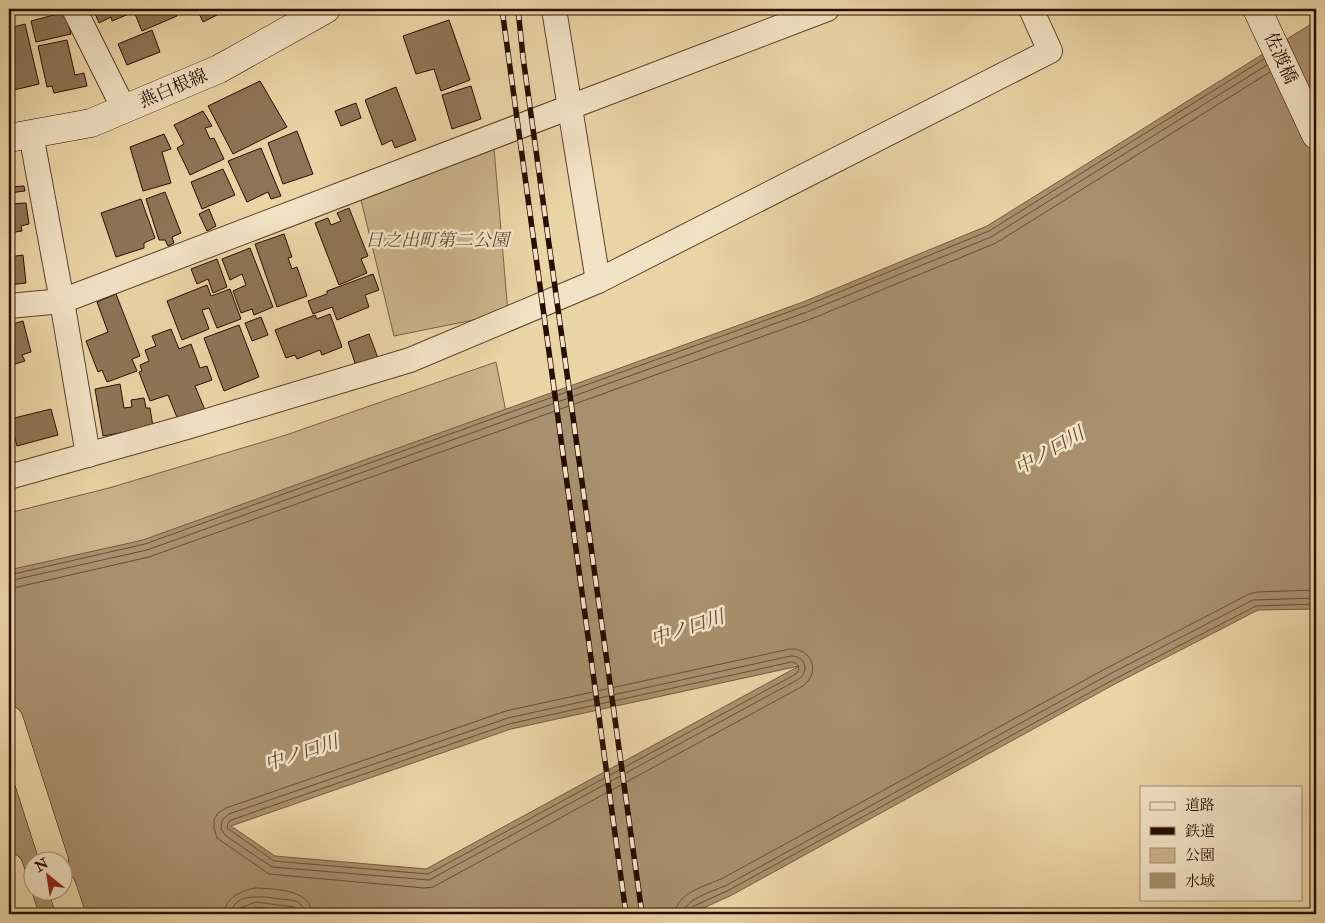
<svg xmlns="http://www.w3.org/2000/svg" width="1325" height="923" font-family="'IM FELL Double Pica','Noto Serif JP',serif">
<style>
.green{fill:#cab28a;stroke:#7a6045}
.water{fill:#a9906e;stroke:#765c42;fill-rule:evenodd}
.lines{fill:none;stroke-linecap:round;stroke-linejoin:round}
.shore{stroke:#694e37;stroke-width:1}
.building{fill:#8e7456;stroke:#290d00}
.street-casing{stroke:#5a3f2a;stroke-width:26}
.secondary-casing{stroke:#290d00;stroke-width:29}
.highway-casing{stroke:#290d00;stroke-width:29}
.street{stroke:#f2e3c5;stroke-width:24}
.secondary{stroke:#f2e3c5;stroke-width:28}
.highway{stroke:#ebd4a6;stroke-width:28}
.rail-casing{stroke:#290d00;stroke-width:5.5}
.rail{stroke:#f2e3c5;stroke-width:4;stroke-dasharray:11;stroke-linecap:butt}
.labels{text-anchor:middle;stroke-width:5;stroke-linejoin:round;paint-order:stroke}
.street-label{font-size:18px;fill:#290d00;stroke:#f2e3c5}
.park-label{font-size:18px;font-style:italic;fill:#614730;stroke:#f2e3c5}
.water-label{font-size:19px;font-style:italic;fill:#634831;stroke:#f2e3c5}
</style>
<rect width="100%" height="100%" fill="#ebd4a6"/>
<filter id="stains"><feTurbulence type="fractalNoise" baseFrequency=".004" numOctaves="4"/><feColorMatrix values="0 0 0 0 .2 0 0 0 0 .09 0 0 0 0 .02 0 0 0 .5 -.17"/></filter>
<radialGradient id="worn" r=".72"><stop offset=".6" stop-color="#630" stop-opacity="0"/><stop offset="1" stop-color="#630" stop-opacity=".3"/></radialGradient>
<g class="green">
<path d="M494 148 508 313 394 336 361 200Z"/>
<path d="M496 362 509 427 9 589V513L109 488 286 435Z"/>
</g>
<path class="water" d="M1316 21V609L1258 610 1113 685 732 895 690 914H310L256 907 238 914H9V570L143 540 803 302 987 226ZM799 666 426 869 275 856 231 826 511 729ZM32 860H62V890H32Z"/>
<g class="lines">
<g class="shore">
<path d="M9 575 145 544 805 306 989 231 1264 59"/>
<path d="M9 581 147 550 807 312 991 237 1267 65"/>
<path d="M9 589 149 557 811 319 996 243 1270 72"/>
<path d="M790 649C812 648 821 672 803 686L433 887 424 888 269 874 217 838 214 828V820L218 813 226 808 506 711Z"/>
<path d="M791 656C805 656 810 670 799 679L429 880 272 867 226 836 221 829 222 820 229 814 508 718Z"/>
<path d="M792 662C799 663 801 669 796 674L428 874 274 861 227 828 228 823 231 820 509 724Z"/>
<path d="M224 914C225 898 241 890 256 888 275 889 311 889 312 914"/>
<path d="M231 914C233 891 266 897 281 899 287 900 296 899 300 904 304 907 304 910 305 914"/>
<path d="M238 914 240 908 256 902 294 907 298 910V914"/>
<path d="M675 914C676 892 707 886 723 878L1105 669 1249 594 1257 592 1316 590"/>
<path d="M683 914C684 899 714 891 727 885L1108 675 1253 600 1316 598"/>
<path d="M689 914 690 910 692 907 729 890 1111 681 1256 606 1316 604"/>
</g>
</g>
<g class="building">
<path d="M100 9H129L131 13 112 21 111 17 99 23 94 11Z"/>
<path d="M133 9H174L177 16 142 31Z"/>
<path d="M197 9H229L203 22Z"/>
<path d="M65 12 71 34 36 42 31 21Z"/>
<path d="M449 20 470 80 441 91 434 69 416 74 403 36Z"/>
<path d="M25 24 39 84 14 90 9 67V28Z"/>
<path d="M152 30 160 52 127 65 118 44Z"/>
<path d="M67 40 75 75 84 73 87 86 54 93 52 86 47 87 38 46Z"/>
<path d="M260 81 287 127 233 154 208 106Z"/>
<path d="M471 86 481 119 452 129 442 95Z"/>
<path d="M396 87 416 140 395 148 392 140 382 145 365 100Z"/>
<path d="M356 103 361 118 341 126 335 111Z"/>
<path d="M203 111 212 126 205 128 210 139 214 138 224 159 190 175 177 148 184 144 174 125Z"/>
<path d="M297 131 313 174 283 184 268 143Z"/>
<path d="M164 134 171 149 162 152 171 183 143 191 130 147Z"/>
<path d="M261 148 281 196 271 199 268 192 247 202 228 161Z"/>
<path d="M223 169 235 195 202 209 191 182Z"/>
<path d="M24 186 25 191 9 193V187Z"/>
<path d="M165 192 181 233 172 237 174 243 168 246 165 240H159L146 199Z"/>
<path d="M141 199 155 238 144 243V248L116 257 101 213Z"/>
<path d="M26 203 29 224 21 226 22 231 9 233V204Z"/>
<path d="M349 208 368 256 361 259 367 273 339 285 315 223 328 218 331 225 341 221 337 213Z"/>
<path d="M209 209 216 226 207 231 199 214Z"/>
<path d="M284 234 292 257 288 258 292 269 297 267 307 296 277 307 255 244Z"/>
<path d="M250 248 273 307 254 315 252 309 241 313 233 291 246 285 242 274 230 280 222 259Z"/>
<path d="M23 255 26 283 9 285V257Z"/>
<path d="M217 259 227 287 213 293 208 279 197 284 191 269Z"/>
<path d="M373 274 379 290 365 295 369 307 337 320 332 307 313 314 308 301 327 294V291Z"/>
<path d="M207 285 211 296 230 289 241 319 217 328 209 308 202 310 209 329 182 340 167 301Z"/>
<path d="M116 294 140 356 132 359 137 371 107 382 102 370 98 372 86 341 108 332 97 302Z"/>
<path d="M330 314 342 347 322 355 320 350 297 359 295 355 286 358 275 330 315 315 317 319Z"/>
<path d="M261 317 268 335 252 341 245 323Z"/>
<path d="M23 321 31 352 22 355 25 361 9 366V325Z"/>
<path d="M239 325 259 377 224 391 204 338Z"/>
<path d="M171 329 179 349 191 344 200 368 207 366 212 380 195 386 205 410 178 420 168 395 150 401 139 372 142 371 140 365 149 361 145 350 156 346 152 336Z"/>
<path d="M369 334 378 358 356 366 348 342Z"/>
<path d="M120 384 124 408 132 407 131 400 144 398 146 408H150L153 427 103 436 95 389Z"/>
<path d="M51 409 58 435 17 446 10 419Z"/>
</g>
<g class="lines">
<defs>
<g id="street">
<path d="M74 9 124 109"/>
<path d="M554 9 598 281 1050 51 1031 9"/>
<path d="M31 134 62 301 88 455"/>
<path d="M9 306 62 301 827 9"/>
<path d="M9 477 187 427 410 360 598 281"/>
</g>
<g id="secondary">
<path d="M1257 9 1316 135"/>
<path d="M9 138 91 123 219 69 326 9"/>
</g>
<g id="highway">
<path d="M9 720 54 860"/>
<path d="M9 867 24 914"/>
<path d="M62 887 71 914"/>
</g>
</defs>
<use href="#street" class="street-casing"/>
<use href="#secondary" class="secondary-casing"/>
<use href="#highway" class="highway-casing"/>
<use href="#street" class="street"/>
<use href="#secondary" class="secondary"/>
<use href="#highway" class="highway"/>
<defs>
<g id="rail">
<path d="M502 9 626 914"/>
<path d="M518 9 523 57 642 914"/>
</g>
</defs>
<use href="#rail" class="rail-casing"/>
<use href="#rail" class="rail"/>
</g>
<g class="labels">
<g class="street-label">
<text transform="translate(1281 58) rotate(65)" y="6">佐渡橋</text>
<text transform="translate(173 88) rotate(-23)" y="6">燕白根線</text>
</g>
<g class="park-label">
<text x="437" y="246">日之出町第二公園</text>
</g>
<g class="water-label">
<text transform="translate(1049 450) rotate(-30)" y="7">中ノ口川</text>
<text transform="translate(687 627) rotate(-18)" y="7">中ノ口川</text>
<text transform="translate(301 752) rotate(-18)" y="7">中ノ口川</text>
</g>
</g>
<rect width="1325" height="923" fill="none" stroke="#ebd4a6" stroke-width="30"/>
<rect x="10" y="10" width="1305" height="903" fill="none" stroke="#290d00" stroke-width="2.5"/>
<rect x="15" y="15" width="1295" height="893" fill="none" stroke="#290d00"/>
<rect x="1140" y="786" width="162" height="115" fill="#f2e3c5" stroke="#a28d76"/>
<rect x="1150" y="802" width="25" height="8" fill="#f2e3c5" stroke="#a28d76"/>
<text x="1185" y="810" font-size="15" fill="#290d00">道路</text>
<rect x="1150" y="827" width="25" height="8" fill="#290d00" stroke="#a28d76"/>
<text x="1185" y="836" font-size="15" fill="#290d00">鉄道</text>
<rect x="1150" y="848" width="25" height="15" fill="#cab28a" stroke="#a28d76"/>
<text x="1185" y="860" font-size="15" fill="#290d00">公園</text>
<rect x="1150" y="873" width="25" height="15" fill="#a9906e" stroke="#a28d76"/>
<text x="1185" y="886" font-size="15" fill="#290d00">水域</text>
<g transform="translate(48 876) rotate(330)"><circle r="24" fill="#f2e3c5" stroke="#a28d76"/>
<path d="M0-4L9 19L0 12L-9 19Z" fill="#8f2418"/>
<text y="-8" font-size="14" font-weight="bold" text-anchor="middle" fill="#290d00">N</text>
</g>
<rect width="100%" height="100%" filter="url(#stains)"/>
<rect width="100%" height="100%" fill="url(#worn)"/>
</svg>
